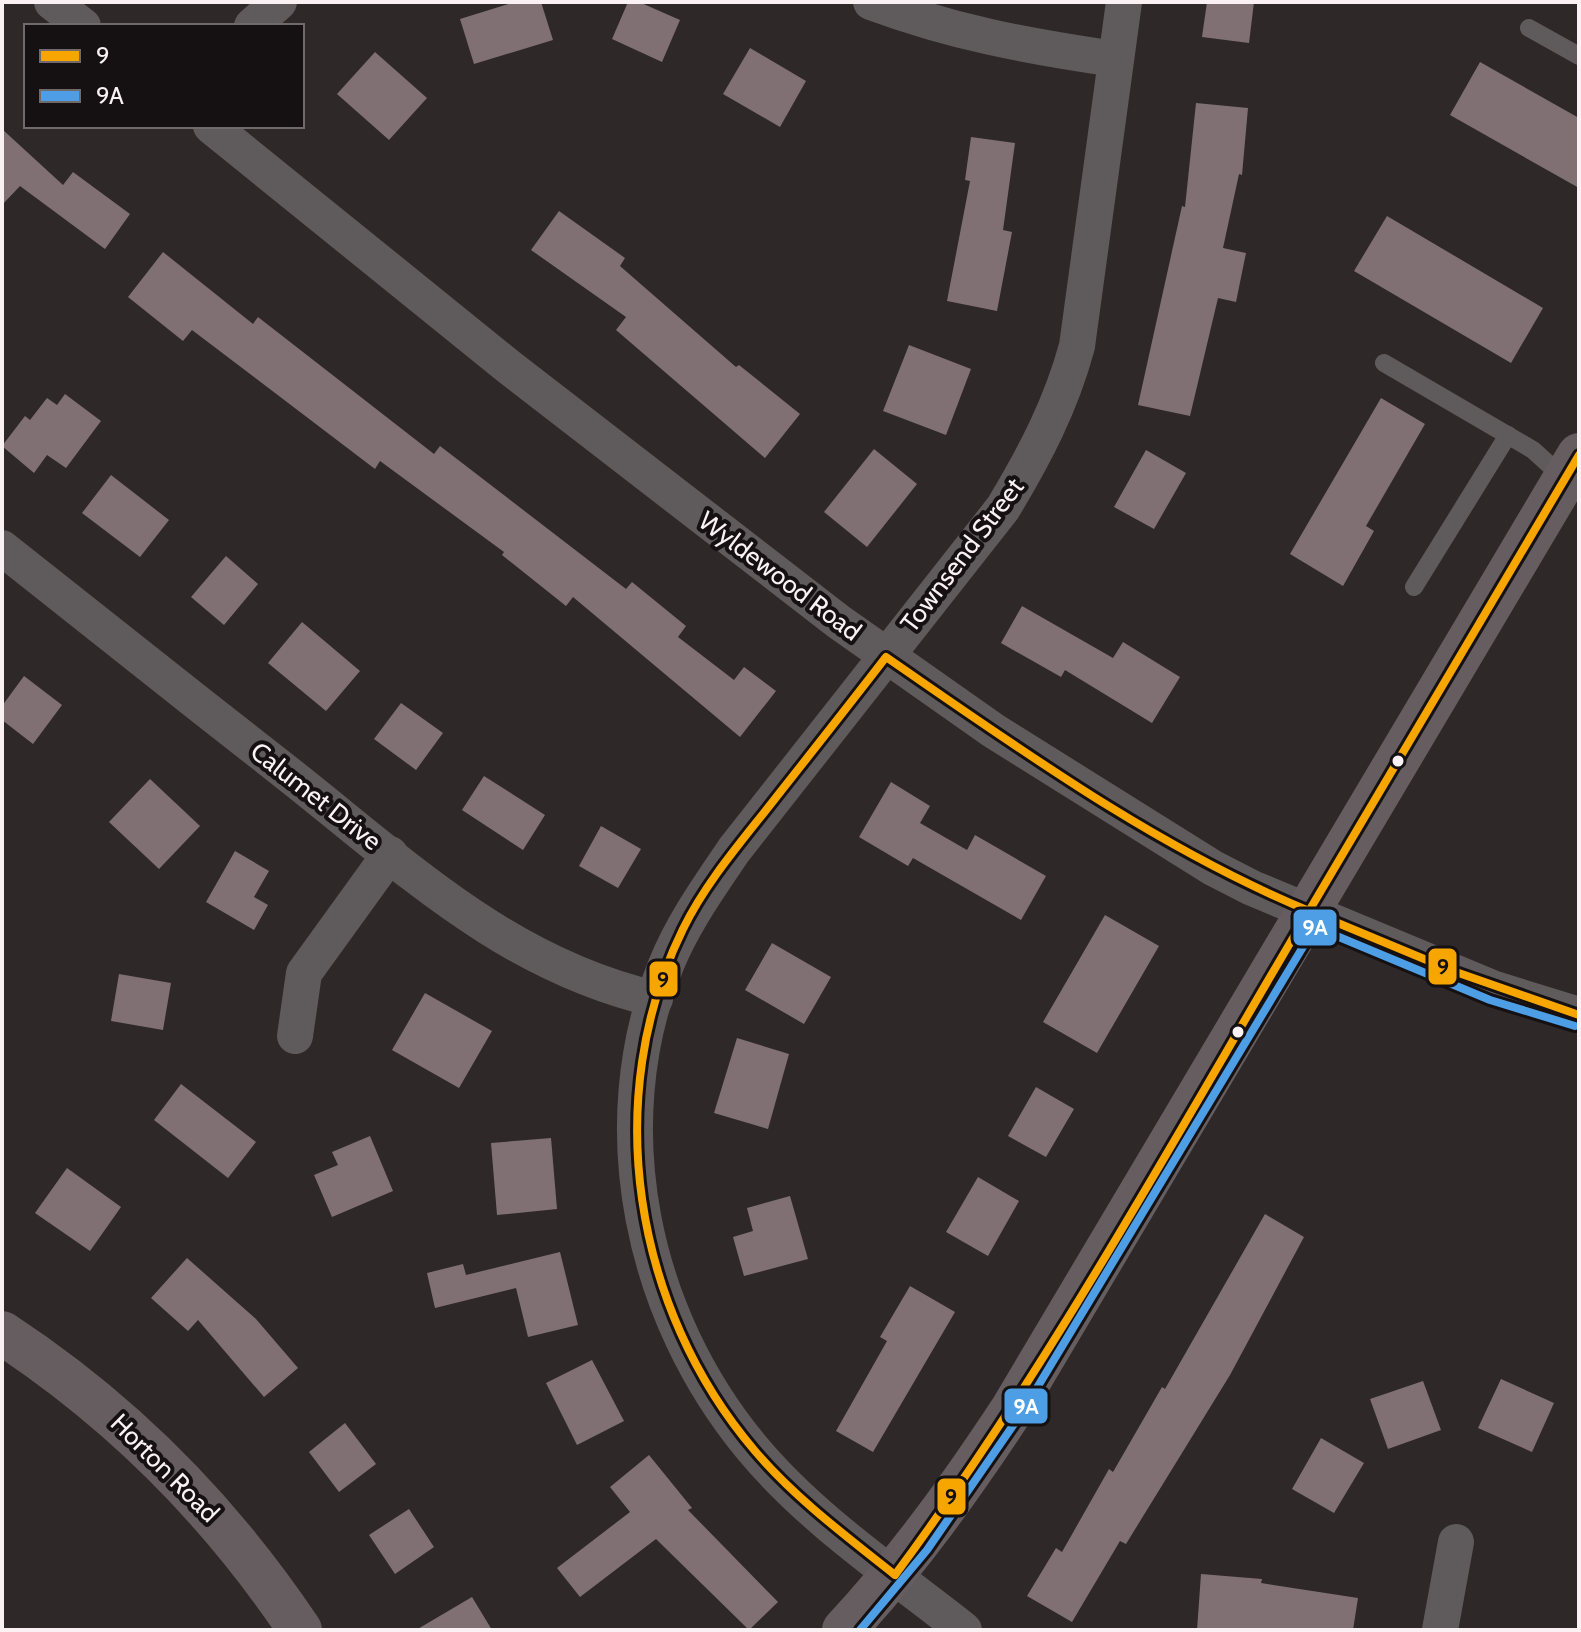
<svg xmlns="http://www.w3.org/2000/svg" width="1581" height="1632" font-family="Cabin,sans-serif">
<style>
.building{fill:#807073}
.lines{fill:none;stroke-linecap:round;stroke-linejoin:round}
.lane{stroke:#5f5a5b;stroke-width:18}
.street{stroke:#5f5a5b;stroke-width:36}
.secondary{stroke:#655d5f;stroke-width:44}
.bus-1-casing{stroke:#151011;stroke-width:14}
.bus-2-casing{stroke:#151011;stroke-width:14}
.bus-1{stroke:#f7a600;stroke-width:8}
.bus-2{stroke:#4d9ee5;stroke-width:8}
.bus-dot{fill:#f9f1f3;stroke:#151011;stroke-width:3}
.labels{text-anchor:middle;stroke-width:8;stroke-linejoin:round;paint-order:stroke}
.street-label{font-size:26px;fill:#f9f1f3;stroke:#151011}
.line-badge{stroke:#151011;stroke-width:3}
.badge-label{font-size:22px;text-anchor:middle;font-weight:bold;fill:#fff}
.pale-badge-label{font-size:22px;text-anchor:middle;font-weight:bold;fill:#111}
</style>
<rect width="100%" height="100%" fill="#2e2829"/>
<g class="building">
<path d="M515 2H541L553 40 474 64 460 19Z"/>
<path d="M628 2H639L680 20 662 62 612 39Z"/>
<path d="M1207 2H1254L1249 43 1202 37Z"/>
<path d="M750 48 806 81 780 127 723 94Z"/>
<path d="M375 52 427 98 389 140 337 94Z"/>
<path d="M1480 62 1579 118V188L1450 115Z"/>
<path d="M1196 103 1248 108 1242 175 1239 174 1223 248 1246 253 1236 302 1218 298 1190 416 1138 405 1182 206 1185 207Z"/>
<path d="M2 129 63 185 73 172 130 214 105 249 20 186 2 205Z"/>
<path d="M971 137 1015 143 1003 230 1012 232 997 311 947 301 970 181 965 180Z"/>
<path d="M559 211 625 258 620 266 736 367 739 365 800 414 765 458 616 330 626 317 531 250Z"/>
<path d="M1387 216 1543 308 1511 363 1354 271Z"/>
<path d="M163 252 253 324 258 317 434 454 440 446 626 589 632 582 686 626 678 637 734 680 744 667 776 691 740 737 573 597 566 606 502 555 504 552 380 461 375 469 192 330 183 341 128 297Z"/>
<path d="M909 345 971 369 946 435 883 411Z"/>
<path d="M65 394 101 421 66 468 47 455 34 473 2 446 25 416 30 420 47 398 57 405Z"/>
<path d="M1381 398 1425 424 1366 526 1374 531 1343 586 1290 554Z"/>
<path d="M874 449 917 484 867 547 824 512Z"/>
<path d="M1146 450 1186 473 1154 529 1114 507Z"/>
<path d="M111 475 169 520 140 557 82 513Z"/>
<path d="M226 556 258 584 224 625 191 597Z"/>
<path d="M1022 606 1113 658 1123 642 1180 677 1152 723 1065 670 1061 677 1001 643Z"/>
<path d="M302 622 360 671 326 711 268 663Z"/>
<path d="M24 676 62 705 33 744 2 720V706Z"/>
<path d="M401 703 443 733 416 770 374 739Z"/>
<path d="M484 776 545 815 523 850 462 810Z"/>
<path d="M150 779 200 826 159 869 109 822Z"/>
<path d="M891 782 930 806 920 823 967 850 975 835 1046 876 1021 920 913 858 908 866 859 837Z"/>
<path d="M601 826 641 849 618 888 579 866Z"/>
<path d="M235 851 269 871 254 897 268 905 254 930 206 902Z"/>
<path d="M1105 915 1159 946 1097 1053 1043 1022Z"/>
<path d="M772 943 831 977 804 1024 745 990Z"/>
<path d="M119 974 171 983 163 1030 111 1021Z"/>
<path d="M425 993 492 1031 459 1088 392 1050Z"/>
<path d="M737 1038 789 1054 768 1129 714 1113Z"/>
<path d="M181 1084 256 1142 228 1178 154 1120Z"/>
<path d="M1036 1087 1074 1109 1046 1157 1008 1136Z"/>
<path d="M370 1136 393 1191 332 1217 314 1175 338 1165 332 1152Z"/>
<path d="M551 1138 557 1209 497 1215 491 1143Z"/>
<path d="M67 1168 121 1207 90 1251 35 1213Z"/>
<path d="M978 1177 1019 1201 988 1256 946 1232Z"/>
<path d="M790 1196 808 1259 744 1276 733 1237 753 1231 747 1208Z"/>
<path d="M1265 1214 1304 1237 1230 1375 1126 1544 1120 1541 1072 1622 1027 1596 1056 1548 1062 1552 1109 1469 1113 1472 1162 1387 1165 1389Z"/>
<path d="M560 1252 578 1325 528 1337 516 1288 435 1308 427 1273 463 1264 466 1275Z"/>
<path d="M187 1258 256 1319 298 1368 264 1397 198 1320 188 1331 151 1298Z"/>
<path d="M910 1286 955 1312 873 1452 836 1431 887 1341 880 1337Z"/>
<path d="M592 1360 624 1421 577 1445 546 1383Z"/>
<path d="M1501 1379 1554 1403 1532 1452 1478 1428Z"/>
<path d="M1423 1381 1441 1430 1388 1449 1370 1399Z"/>
<path d="M345 1423 376 1464 339 1492 309 1452Z"/>
<path d="M1321 1438 1364 1463 1334 1513 1292 1489Z"/>
<path d="M649 1455 692 1508 688 1510 778 1602 749 1630 656 1539 580 1597 557 1568 630 1512 610 1487Z"/>
<path d="M409 1509 434 1547 395 1574 369 1535Z"/>
<path d="M1201 1574 1262 1579 1261 1583 1358 1598 1353 1630H1197Z"/>
<path d="M472 1597 492 1630H416Z"/>
</g>
<g class="lines">
<g class="lane">
<path d="M1529 28 1579 56"/>
<path d="M1384 363 1533 450 1565 479"/>
<path d="M1414 587 1508 435"/>
</g>
<g class="street">
<path d="M52 2 83 26"/>
<path d="M871 2C955 33 1027 46 1115 59"/>
<path d="M252 26 279 2"/>
<path d="M211 126 509 367 839 622 994 731 1213 868 1252 888 1495 989 1579 1015"/>
<path d="M2 548C98 624 195 701 292 777 407 868 508 965 655 999"/>
<path d="M295 1036 304 973 390 854"/>
<path d="M964 1630C892 1573 811 1519 752 1448 642 1316 601 1127 666 965 683 923 709 887 734 850L1003 508C1035 455 1061 405 1077 346L1124 2"/>
<path d="M1440 1630 1456 1542"/>
</g>
<g class="secondary">
<path d="M2 1333C121 1411 221 1512 300 1630"/>
<path d="M844 1630C908 1561 961 1487 1013 1408L1579 455"/>
</g>
<defs>
<g id="bus-1">
<path d="M886 657C1021 750 1157 848 1309 911 1176 1135 1050 1366 895 1575 846 1536 795 1498 755 1451 633 1308 600 1098 683 929 706 882 742 841 774 800 811 753 849 705 886 657Z"/>
<path d="M1309 911 1453 971 1579 1015"/>
<path d="M1309 911 1579 455"/>
</g>
<path id="bus-2" d="M860 1630 927 1550 1023 1411 1315 927 1490 1000 1575 1026"/>
</defs>
<use href="#bus-1" class="bus-1-casing"/>
<use href="#bus-2" class="bus-2-casing"/>
<use href="#bus-1" class="bus-1"/>
<use href="#bus-2" class="bus-2"/>
</g>
<g class="bus-dot">
<circle cx="1398" cy="761" r="7"/>
<circle cx="1238" cy="1032" r="7"/>
</g>
<g class="labels">
<g class="street-label">
<text transform="translate(962 555) rotate(-53)" y="9">Townsend Street</text>
<text transform="translate(780 576) rotate(37)" y="9">Wyldewood Road</text>
<text transform="translate(316 796) rotate(38)" y="9">Calumet Drive</text>
<text transform="translate(165 1468) rotate(45)" y="9">Horton Road</text>
</g>
</g>
<g class="line-badge">
<rect x="1292" y="908" width="46" height="39" rx="8" fill="#4d9ee5"/>
<rect x="1427" y="947" width="31" height="39" rx="8" fill="#f7a600"/>
<rect x="648" y="960" width="31" height="38" rx="8" fill="#f7a600"/>
<rect x="1003" y="1387" width="46" height="38" rx="8" fill="#4d9ee5"/>
<rect x="936" y="1477" width="31" height="39" rx="8" fill="#f7a600"/>
</g>
<g class="badge-label">
<text x="1315" y="935">9A</text>
<text x="1026" y="1414">9A</text>
</g>
<g class="pale-badge-label">
<text x="1443" y="974">9</text>
<text x="663" y="987">9</text>
<text x="951" y="1504">9</text>
</g>
<rect width="1581" height="1632" fill="none" stroke="#f9f1f3" stroke-width="8"/>
<rect x="24" y="24" width="280" height="104" fill="#151011" stroke="#706a6b" stroke-width="2"/>
<rect x="40" y="50" width="40" height="12" fill="#f7a600" stroke="#706a6b" stroke-width="2"/>
<text x="96" y="64" font-size="24" fill="#f9f1f3">9</text>
<rect x="40" y="90" width="40" height="12" fill="#4d9ee5" stroke="#706a6b" stroke-width="2"/>
<text x="96" y="104" font-size="24" fill="#f9f1f3">9A</text>
</svg>
